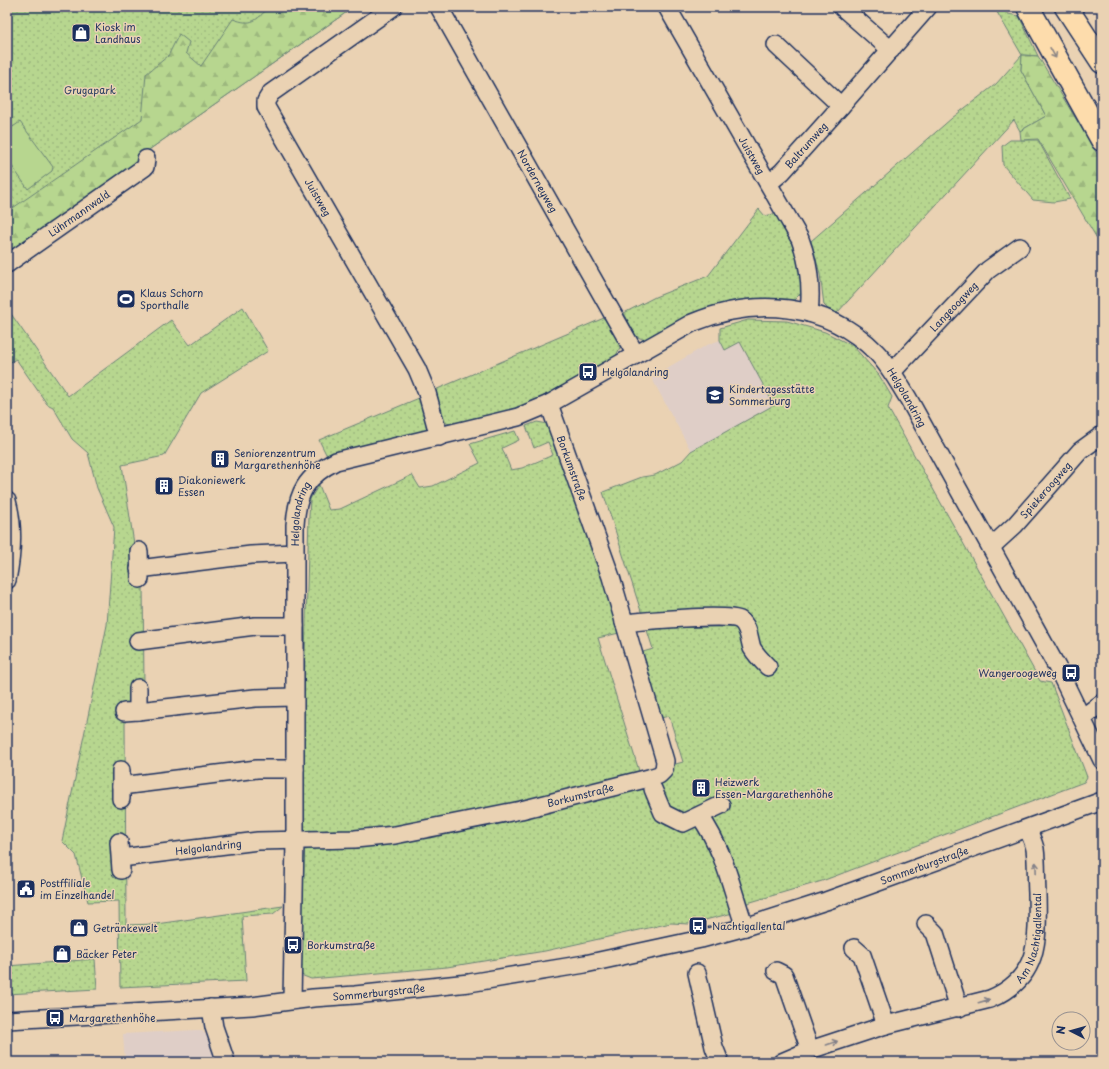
<svg xmlns="http://www.w3.org/2000/svg" width="1109" height="1069" font-family="'Playpen Sans',sans-serif">
<style>
.built{fill:#dfcec7}
.grass{fill:url(#grass-dots);stroke:#698276}
.forest{fill:url(#forest-firs);stroke:#698276}
.pitch{fill:#b7d68f;stroke:#698276}
.lines{fill:none;stroke-linecap:round;stroke-linejoin:round}
.minor-casing{stroke:#1b2f5e;stroke-width:20}
.major-casing{stroke:#1b2f5e;stroke-width:25}
.highway-casing{stroke:#1b2f5e;stroke-width:25}
.minor{stroke:#ead2b3;stroke-width:17}
.major{stroke:#fddcac;stroke-width:22}
.highway{stroke:#fddcac;stroke-width:22}
.oneway{stroke:#8c8685}
.oneway2{stroke:#828088}
.labels{text-anchor:middle;stroke-width:3;stroke-linejoin:round;paint-order:stroke}
.poi-label{font-size:10px;fill:#1b2f5e;stroke:#ead2b3;text-anchor:start}
.park-label{font-size:10px;fill:#2b4063;stroke:#ead2b3}
.street-label{font-size:10px;fill:#1b2f5e;stroke:#ead2b3}
</style>
<defs>
<pattern id="grass-dots" width="8" height="8" patternUnits="userSpaceOnUse"><rect width="8" height="8" fill="#b7d68f"/><path d="M2 2h.1M6 6h.1" fill="none" stroke="#9db87e" stroke-width="1.8" stroke-linecap="round"/></pattern>
<pattern id="forest-firs" width="22" height="20" patternUnits="userSpaceOnUse"><rect width="22" height="20" fill="#b7d68f"/><path d="M5 1l3.5 6h-7zM16 11l3.5 6h-7z" fill="#9db87e"/></pattern>
</defs>
<rect width="100%" height="100%" fill="#ead2b3"/>
<filter id="ink" filterUnits="userSpaceOnUse"><feTurbulence type="fractalNoise" baseFrequency=".025" numOctaves="2"/><feDisplacementMap in="SourceGraphic" scale="8" xChannelSelector="R" yChannelSelector="G"/><feConvolveMatrix kernelMatrix="1 2 1 2 8 2 1 2 1" color-interpolation-filters="sRGB"/></filter>
<g filter="url(#ink)">
<g class="built">
<path d="M720 340 725 349 739 341 774 405 691 451 651 377 707 345Z"/>
<path d="M195 1030H201L206 1035 215 1062H125L123 1034Z"/>
</g>
<g class="grass">
<path d="M7 7H354L140 156 7 256Z"/>
<path d="M994 7H1004L1008 14 1019 16 1038 56 1022 55 1021 70 1046 116 1020 131 1014 120 837 313 828 309 824 305 820 274 811 241 952 118 996 84 1022 55Z"/>
<path d="M1010 140H1038L1070 199 1054 202 1033 200 1003 165 1002 146Z"/>
<path d="M759 209 765 216 777 213C790 238 803 264 802 292L794 300C728 293 700 309 644 340L636 336 624 313 655 297 708 276Z"/>
<path d="M243 307 268 351 201 393 164 456 122 465 134 544 133 582 143 583 144 686 125 719 126 925 156 924 283 906 273 914 242 916 246 981 120 987 119 901 88 902 76 855 62 841 107 625 114 527 97 488 88 453 72 439 53 407 47 404 16 359 7 364V308L68 396 171 320 190 345Z"/>
<path d="M604 318 621 345 616 356 521 409 463 427 442 422 435 390Z"/>
<path d="M748 320 787 321 825 332 853 346 879 375 892 397 888 408 1040 681 1051 683 1087 777 1084 782 822 881 744 904 733 913 689 924 671 923 545 951 447 967 311 979 296 973 309 516 310 499 319 485 329 510 340 509 412 475 420 488 433 486 480 463 470 444 515 431 519 440 502 448 511 470 522 468 553 455 548 442 534 448 526 426 537 422 548 424 579 504 619 633 598 638 640 774 683 762 669 716 661 718 643 652 653 649 603 492 642 477 655 475 682 461 691 451 774 405 740 342 725 350 720 340V328Z"/>
<path d="M419 398 428 429 424 435 338 452 327 456 319 440Z"/>
<path d="M95 959 97 989 7 994V966Z"/>
</g>
<g class="forest">
<path d="M269 7H354L140 156 142 162 7 256V212L142 119 146 74 168 56 179 34 189 42 186 53 201 66 233 19C252 26 256 21 269 7Z"/>
<path d="M1022 55 1038 56 1102 162V247L1038 139 1021 140 1020 131 1046 116 1021 70Z"/>
</g>
<path class="pitch" d="M20 122 53 167 52 171 28 189 7 159V131Z"/>
<g class="lines">
<defs>
<g id="minor">
<path id="s1" d="M393 7 271 93 266 101V107L417 369 427 393 439 437"/>
<path id="s2" d="M439 7 636 355"/>
<path id="s3" d="M667 7 800 239C809 263 812 287 809 313"/>
<path d="M842 7 891 50"/>
<path d="M776 45 841 106"/>
<path id="s4" d="M769 183 782 172 841 106 928 7"/>
<path id="s5" d="M7 264 145 167 146 159"/>
<path id="s6" d="M892 372 988 270 1020 247"/>
<path d="M7 501C14 526 12 555 7 580"/>
<path id="s7" d="M991 547 1015 525 1080 451 1102 435"/>
<path d="M139 551 140 579"/>
<path d="M139 569 251 555 295 553"/>
<path d="M624 623C642 621 729 613 740 620 749 626 749 639 752 648 756 655 762 661 768 667"/>
<path d="M138 641 255 626H295"/>
<path d="M138 711 255 698 294 697"/>
<path d="M124 712 138 711V688"/>
<path d="M1083 717 1102 703"/>
<path d="M121 770V799"/>
<path d="M121 786 257 769H295"/>
<path d="M653 789 663 813 683 823 721 805"/>
<path d="M700 816C726 854 730 885 745 927"/>
<path d="M119 842 121 870"/>
<path id="s8" d="M121 858 258 841 355 839 395 835 521 810 649 778 659 775 664 770 665 761 611 577 549 404"/>
<path d="M926 924 935 933 959 1008"/>
<path d="M854 948 862 955 886 1025"/>
<path d="M776 971 784 975 810 1050"/>
<path d="M697 973 714 1047 720 1062"/>
<path id="s9" d="M292 1000 295 841V525C297 493 306 476 336 461L518 417 549 404 692 323C755 297 826 302 876 352 889 365 898 382 908 398L1057 667 1102 760"/>
<path d="M211 1008 214 1027 226 1062"/>
<path id="s10" d="M7 1020 252 1006 313 998 355 995 469 983 585 964 701 939 745 927 826 901 1102 801"/>
<path id="s11" d="M782 1062 810 1050 886 1025 990 999C1040 978 1038 939 1037 893 1036 878 1037 863 1035 849 1034 843 1030 835 1028 829"/>
</g>
<path id="major" d="M1028 7 1102 140"/>
<path id="highway" d="M1066 7 1102 62"/>
</defs>
<use href="#minor" class="minor-casing"/>
<use href="#major" class="major-casing"/>
<use href="#highway" class="highway-casing"/>
<use href="#minor" class="minor"/>
<use href="#major" class="major"/>
<use href="#highway" class="highway"/>
</g>
<defs><path id="oneway-shaft" d="M-6 0H5M1.5-3L5.5 0L1.5 3" fill="none" stroke-width="1.6" stroke-linecap="round" stroke-linejoin="round"/></defs>
<use class="oneway" href="#oneway-shaft" transform="translate(1053 53) rotate(61)"/>
<g class="oneway2">
<use href="#oneway-shaft" transform="translate(1036 868) rotate(-92)"/>
<use href="#oneway-shaft" transform="translate(984 1001) rotate(-16)"/>
<use href="#oneway-shaft" transform="translate(832 1043) rotate(-19)"/>
</g>
</g>
<defs>
<symbol id="shop-square" viewBox="-11 -11 22 22"><rect x="-9" y="-9" width="18" height="18" rx="4" fill="#1b2f5e" stroke="#ead2b3"/><path d="M-5-2.5h2.3a2.7 3.5 0 0 1 5.4 0H5L5.5 6h-11ZM-1.5-2.5h3a1.5 2.3 0 0 0-3 0Z" fill="#fff"/></symbol>
<symbol id="stadium-square" viewBox="-11 -11 22 22"><rect x="-9" y="-9" width="18" height="18" rx="4" fill="#1b2f5e" stroke="#ead2b3"/><path d="M0-5a6.5 5 0 1 0 0 10a6.5 5 0 1 0 0-10ZM-3.5-1.8h7v3.6h-7Z" fill="#fff"/></symbol>
<symbol id="bus-square" viewBox="-11 -11 22 22"><rect x="-9" y="-9" width="18" height="18" rx="4" fill="#1b2f5e" stroke="#ead2b3"/><path d="M-5-6H5V4H4V6H2V4H-2V6H-4V4H-5ZM-3.5-4V0h7V-4ZM-3.5 1.2v1.5H-2V1.2ZM2 1.2v1.5H3.5V1.2Z" fill="#fff"/></symbol>
<symbol id="school-square" viewBox="-11 -11 22 22"><rect x="-9" y="-9" width="18" height="18" rx="4" fill="#1b2f5e" stroke="#ead2b3"/><path d="M0-5L7-2L0 1L-7-2ZM-4 1L0 2.5L4 1V4Q0 6-4 4Z" fill="#fff"/></symbol>
<symbol id="building-square" viewBox="-11 -11 22 22"><rect x="-9" y="-9" width="18" height="18" rx="4" fill="#1b2f5e" stroke="#ead2b3"/><path d="M-4-6H4V6H1V3H-1V6H-4ZM-2.5-4.3h1.7v1.8h-1.7ZM.8-4.3h1.7v1.8H.8ZM-2.5-1h1.7V.8h-1.7ZM.8-1h1.7V.8H.8Z" fill="#fff"/></symbol>
<symbol id="civic-square" viewBox="-11 -11 22 22"><rect x="-9" y="-9" width="18" height="18" rx="4" fill="#1b2f5e" stroke="#ead2b3"/><path d="M-.6-6.5H3V-4.5H.6V-3L4-1V1h2V6H-6V1h2V-1L-.6-3ZM-1.2 2.5V6h2.4V2.5Z" fill="#fff"/></symbol>
</defs>
<g fill-rule="evenodd">
<use href="#shop-square" x="70" y="22" width="22" height="22"/>
<use href="#stadium-square" x="115" y="288" width="22" height="22"/>
<use href="#bus-square" x="577" y="361" width="22" height="22"/>
<use href="#school-square" x="704" y="384" width="22" height="22"/>
<use href="#building-square" x="209" y="448" width="22" height="22"/>
<use href="#building-square" x="153" y="475" width="22" height="22"/>
<use href="#bus-square" x="1060" y="662" width="22" height="22"/>
<use href="#building-square" x="690" y="777" width="22" height="22"/>
<use href="#civic-square" x="15" y="878" width="22" height="22"/>
<use href="#bus-square" x="687" y="915" width="22" height="22"/>
<use href="#shop-square" x="68" y="917" width="22" height="22"/>
<use href="#bus-square" x="282" y="934" width="22" height="22"/>
<use href="#shop-square" x="51" y="943" width="22" height="22"/>
<use href="#bus-square" x="44" y="1007" width="22" height="22"/>
</g>
<g class="labels">
<g class="poi-label">
<text x="95" y="31">Kiosk im<tspan x="95" dy="12">Landhaus</tspan></text>
<text x="140" y="297">Klaus Schorn<tspan x="140" dy="12">Sporthalle</tspan></text>
<text x="602" y="376">Helgolandring</text>
<text x="729" y="393">Kindertagesstätte<tspan x="729" dy="12">Sommerburg</tspan></text>
<text x="234" y="457">Seniorenzentrum<tspan x="234" dy="12">Margarethenhöhe</tspan></text>
<text x="178" y="484">Diakoniewerk<tspan x="178" dy="12">Essen</tspan></text>
<text x="1057" y="677" text-anchor="end">Wangeroogeweg</text>
<text x="715" y="786">Heizwerk<tspan x="715" dy="12">Essen-Margarethenhöhe</tspan></text>
<text x="40" y="887">Postffiliale<tspan x="40" dy="12">im Einzelhandel</tspan></text>
<text x="712" y="930">Nachtigallental</text>
<text x="93" y="932">Getränkewelt</text>
<text x="307" y="949">Borkumstraße</text>
<text x="76" y="958">Bäcker Peter</text>
<text x="69" y="1022">Margarethenhöhe</text>
</g>
<g class="park-label">
<text x="90" y="94">Grugapark</text>
</g>
<g class="street-label">
<text dy="4" stroke="none"><textPath href="#s4" startOffset="53">Baltrumweg</textPath></text>
<text dy="4" stroke="none"><textPath href="#s3" startOffset="171">Juistweg</textPath></text>
<text dy="4" stroke="none"><textPath href="#s2" startOffset="200">Norderneyweg</textPath></text>
<text dy="4" stroke="none"><textPath href="#s1" startOffset="269">Juistweg</textPath></text>
<text dy="4" stroke="none"><textPath href="#s5" startOffset="88">Lührmannwald</textPath></text>
<text dy="4" stroke="none"><textPath href="#s6" startOffset="90">Langeoogweg</textPath></text>
<text dy="4" stroke="none"><textPath href="#s9" startOffset="1194">Helgolandring</textPath></text>
<text transform="translate(572 468) rotate(70)" y="4">Borkumstraße</text>
<text dy="4" stroke="none"><textPath href="#s7" startOffset="79">Spiekeroogweg</textPath></text>
<text dy="4" stroke="none"><textPath href="#s9" startOffset="487">Helgolandring</textPath></text>
<text dy="4" stroke="none"><textPath href="#s8" startOffset="465">Borkumstraße</textPath></text>
<text dy="4" stroke="none"><textPath href="#s8" startOffset="88">Helgolandring</textPath></text>
<text dy="4" stroke="none"><textPath href="#s10" startOffset="935">Sommerburgstraße</textPath></text>
<text dy="4" stroke="none"><textPath href="#s11" startOffset="297">Am Nachtigallental</textPath></text>
<text dy="4" stroke="none"><textPath href="#s10" startOffset="373">Sommerburgstraße</textPath></text>
</g>
</g>
<rect width="1109" height="1069" fill="none" stroke="#ead2b3" stroke-width="24"/>
<rect x="12" y="12" width="1085" height="1045" fill="none" stroke="#1b2f5e" stroke-width="1.5" filter="url(#ink)"/>
<g transform="translate(1071 1031) rotate(276)"><circle r="19" fill="#ead2b3" stroke="#979191"/>
<path d="M0-3L7 15L0 10L-7 15Z" fill="#1b2f5e"/>
<text y="-6" font-size="11" font-weight="bold" text-anchor="middle" fill="#1b2f5e">N</text>
</g>
</svg>
